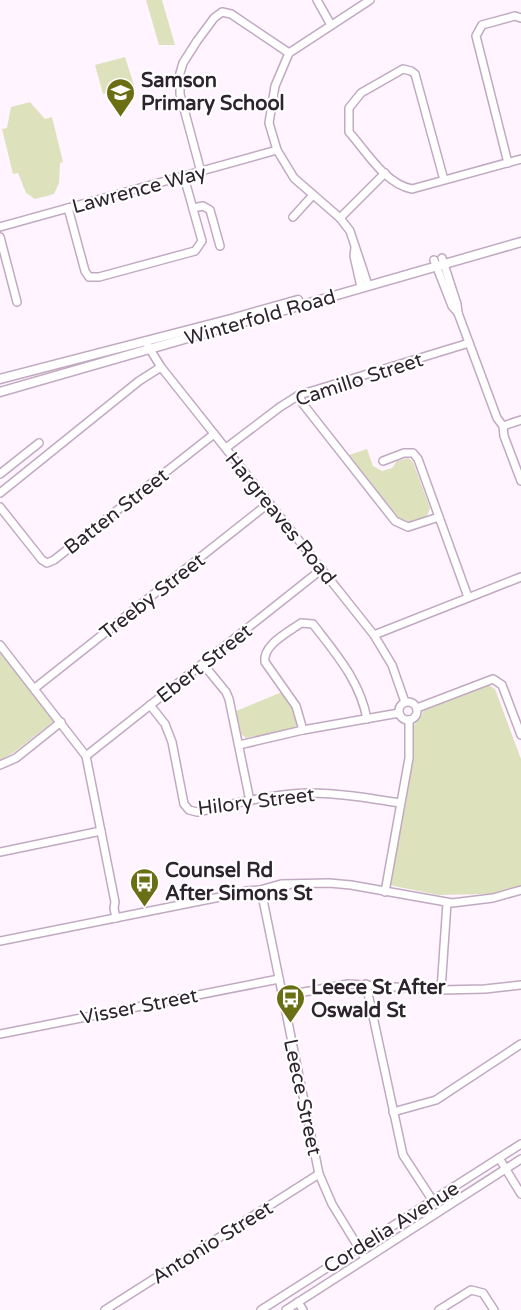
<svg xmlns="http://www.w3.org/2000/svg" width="521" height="1310" font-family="'Varela Round',sans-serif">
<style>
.green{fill:#dee2bc}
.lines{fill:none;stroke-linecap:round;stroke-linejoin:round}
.minor-casing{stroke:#c2a9c2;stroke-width:10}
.major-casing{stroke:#c2a9c2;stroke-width:11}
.minor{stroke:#fff;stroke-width:7}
.major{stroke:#fff;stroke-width:8}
.labels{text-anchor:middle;stroke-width:4.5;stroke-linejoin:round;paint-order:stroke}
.poi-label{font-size:20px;font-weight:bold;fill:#2e242e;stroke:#fff;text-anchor:start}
.street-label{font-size:20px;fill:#2e242e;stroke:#fff}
</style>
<rect width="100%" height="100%" fill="#fff4ff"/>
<g class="green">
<path d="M146 0H162L175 45H159Z"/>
<path d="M125 57 134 85 103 94 95 65Z"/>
<path d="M30 102 45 119 52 117 63 162 60 163 59 183 54 194 35 199 26 193 18 173 13 174 2 129 7 128 11 107Z"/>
<path d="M367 449 373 466 382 471 392 468 397 461 408 458 413 462 430 508 427 516 410 522 399 518 349 455Z"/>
<path d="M0 653 54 721 13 753 0 760Z"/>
<path d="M487 684 495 689 521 759V885L490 894 438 895 389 885 413 758 414 725 422 715 423 710Z"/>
<path d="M282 692 293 708 298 724 293 729 246 738 241 734 236 711Z"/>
</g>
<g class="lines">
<defs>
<g id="minor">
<path d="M317 0 331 25"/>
<path d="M508 163 476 36 482 25 515 16 521 18"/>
<path d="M201 172 180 94V73L183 63 197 41 214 18 222 12 231 14 289 53"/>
<path d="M444 180 415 74 411 71 403 69 361 93 349 108V132C366 151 385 184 412 189L521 159"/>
<path d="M68 208 85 271 89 277H99L195 251 202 241 184 177"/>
<path d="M193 208 203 206 210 210 220 246"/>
<path d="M293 217 313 195"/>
<path d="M340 218 385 173"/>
<path d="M0 227 277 150"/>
<path d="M0 237 17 302"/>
<path d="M355 248 354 256 361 287"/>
<path d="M442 258 457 304 458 313 497 418 503 426 504 436 521 481"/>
<path d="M434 260 452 306 458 313"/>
<path d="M368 285 350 231 340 218 294 178 277 150 269 123 275 86 289 53 370 0"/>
<path d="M148 346 161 367 374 635 392 665 405 702"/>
<path d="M299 395 303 404 395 521 408 527 439 517"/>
<path d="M503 426 521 420"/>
<path d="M226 448 280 407 299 395 469 343"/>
<path d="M383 461 404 453H413L418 459 468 597"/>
<path d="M0 474 39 443"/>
<path d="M0 493 139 381 161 367"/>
<path d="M0 507 42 560 47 563 54 560 214 434"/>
<path d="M374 635 521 577"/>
<path d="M0 645 86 756 115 902 114 908 116 918"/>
<path d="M203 664 226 692 229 699 250 801"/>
<path d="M35 688 269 503"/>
<circle cx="408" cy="711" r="9"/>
<path d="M150 705 165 724 172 742 184 804 189 810 197 812C234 804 271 794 308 793 339 793 369 798 400 803"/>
<path d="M417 708 493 679 502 685 521 735"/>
<path d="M303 730 296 706 265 662C262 645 289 632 301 623L313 624C336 654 360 681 367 719"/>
<path d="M239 745 303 730 399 713"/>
<path d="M86 756 322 569"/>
<path d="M0 765 16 758 61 722"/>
<path d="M0 852 101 831"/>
<path d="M261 890 319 1174 332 1204 365 1258"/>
<path d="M385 892 409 758V720"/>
<path d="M263 894 289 885"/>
<path d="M0 941 240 893 245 891 260 890 281 884 329 883 351 885 452 903 493 898 521 890"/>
<path d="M366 984 403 1155 433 1201"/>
<path d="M441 990 447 903"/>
<path d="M282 996 348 984 441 990 485 989 521 985"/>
<path d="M0 1034 279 979"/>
<path d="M393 1112 436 1100 521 1044"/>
<path d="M499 1158 521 1194"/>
<path d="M298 1302 303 1310"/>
<path d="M105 1310 319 1174"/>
<path d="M261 1310 521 1144"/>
<path d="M286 1310 521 1159"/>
<path d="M439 1310 471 1290 483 1293 494 1310"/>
</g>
<g id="major">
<path d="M0 379 231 319 298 300"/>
<path d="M0 392 521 242"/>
</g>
</defs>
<use href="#minor" class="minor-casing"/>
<use href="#major" class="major-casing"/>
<use href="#minor" class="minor"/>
<use href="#major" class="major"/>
</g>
<defs>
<symbol id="school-pin" viewBox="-11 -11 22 30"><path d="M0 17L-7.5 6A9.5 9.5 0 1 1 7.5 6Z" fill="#6b6f14" stroke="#fff"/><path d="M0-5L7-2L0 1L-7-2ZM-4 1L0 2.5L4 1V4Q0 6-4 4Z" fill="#fff"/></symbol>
<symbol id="bus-pin" viewBox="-11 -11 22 30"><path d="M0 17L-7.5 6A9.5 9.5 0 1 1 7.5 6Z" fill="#6b6f14" stroke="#fff"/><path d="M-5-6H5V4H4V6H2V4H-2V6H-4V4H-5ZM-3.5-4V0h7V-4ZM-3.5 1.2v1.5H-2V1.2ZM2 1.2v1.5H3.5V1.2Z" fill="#fff"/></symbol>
</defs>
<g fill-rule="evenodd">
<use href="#school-pin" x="104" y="76" width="33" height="45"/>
<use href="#bus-pin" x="128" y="866" width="33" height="45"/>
<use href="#bus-pin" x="274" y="982" width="33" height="45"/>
</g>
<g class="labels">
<g class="poi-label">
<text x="141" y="87">Samson<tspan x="141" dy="23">Primary School</tspan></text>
<text x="165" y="877">Counsel Rd<tspan x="165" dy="23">After Simons St</tspan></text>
<text x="311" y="994">Leece St After<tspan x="311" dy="23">Oswald St</tspan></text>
</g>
<g class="street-label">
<text transform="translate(139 189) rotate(-15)" y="7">Lawrence Way</text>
<text transform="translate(260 317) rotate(-16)" y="7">Winterfold Road</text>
<text transform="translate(359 379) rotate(-18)" y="7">Camillo Street</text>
<text transform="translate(116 511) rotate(-38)" y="7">Batten Street</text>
<text transform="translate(281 518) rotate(51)" y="7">Hargreaves Road</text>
<text transform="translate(152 596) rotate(-38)" y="7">Treeby Street</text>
<text transform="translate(204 663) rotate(-38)" y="7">Ebert Street</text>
<text transform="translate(256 801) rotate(-7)" y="7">Hilory Street</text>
<text transform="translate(139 1006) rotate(-11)" y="7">Visser Street</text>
<text transform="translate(303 1097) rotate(78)" y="7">Leece Street</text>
<text transform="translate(391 1227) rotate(-32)" y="7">Cordelia Avenue</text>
<text transform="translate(212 1242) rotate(-32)" y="7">Antonio Street</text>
</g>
</g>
</svg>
